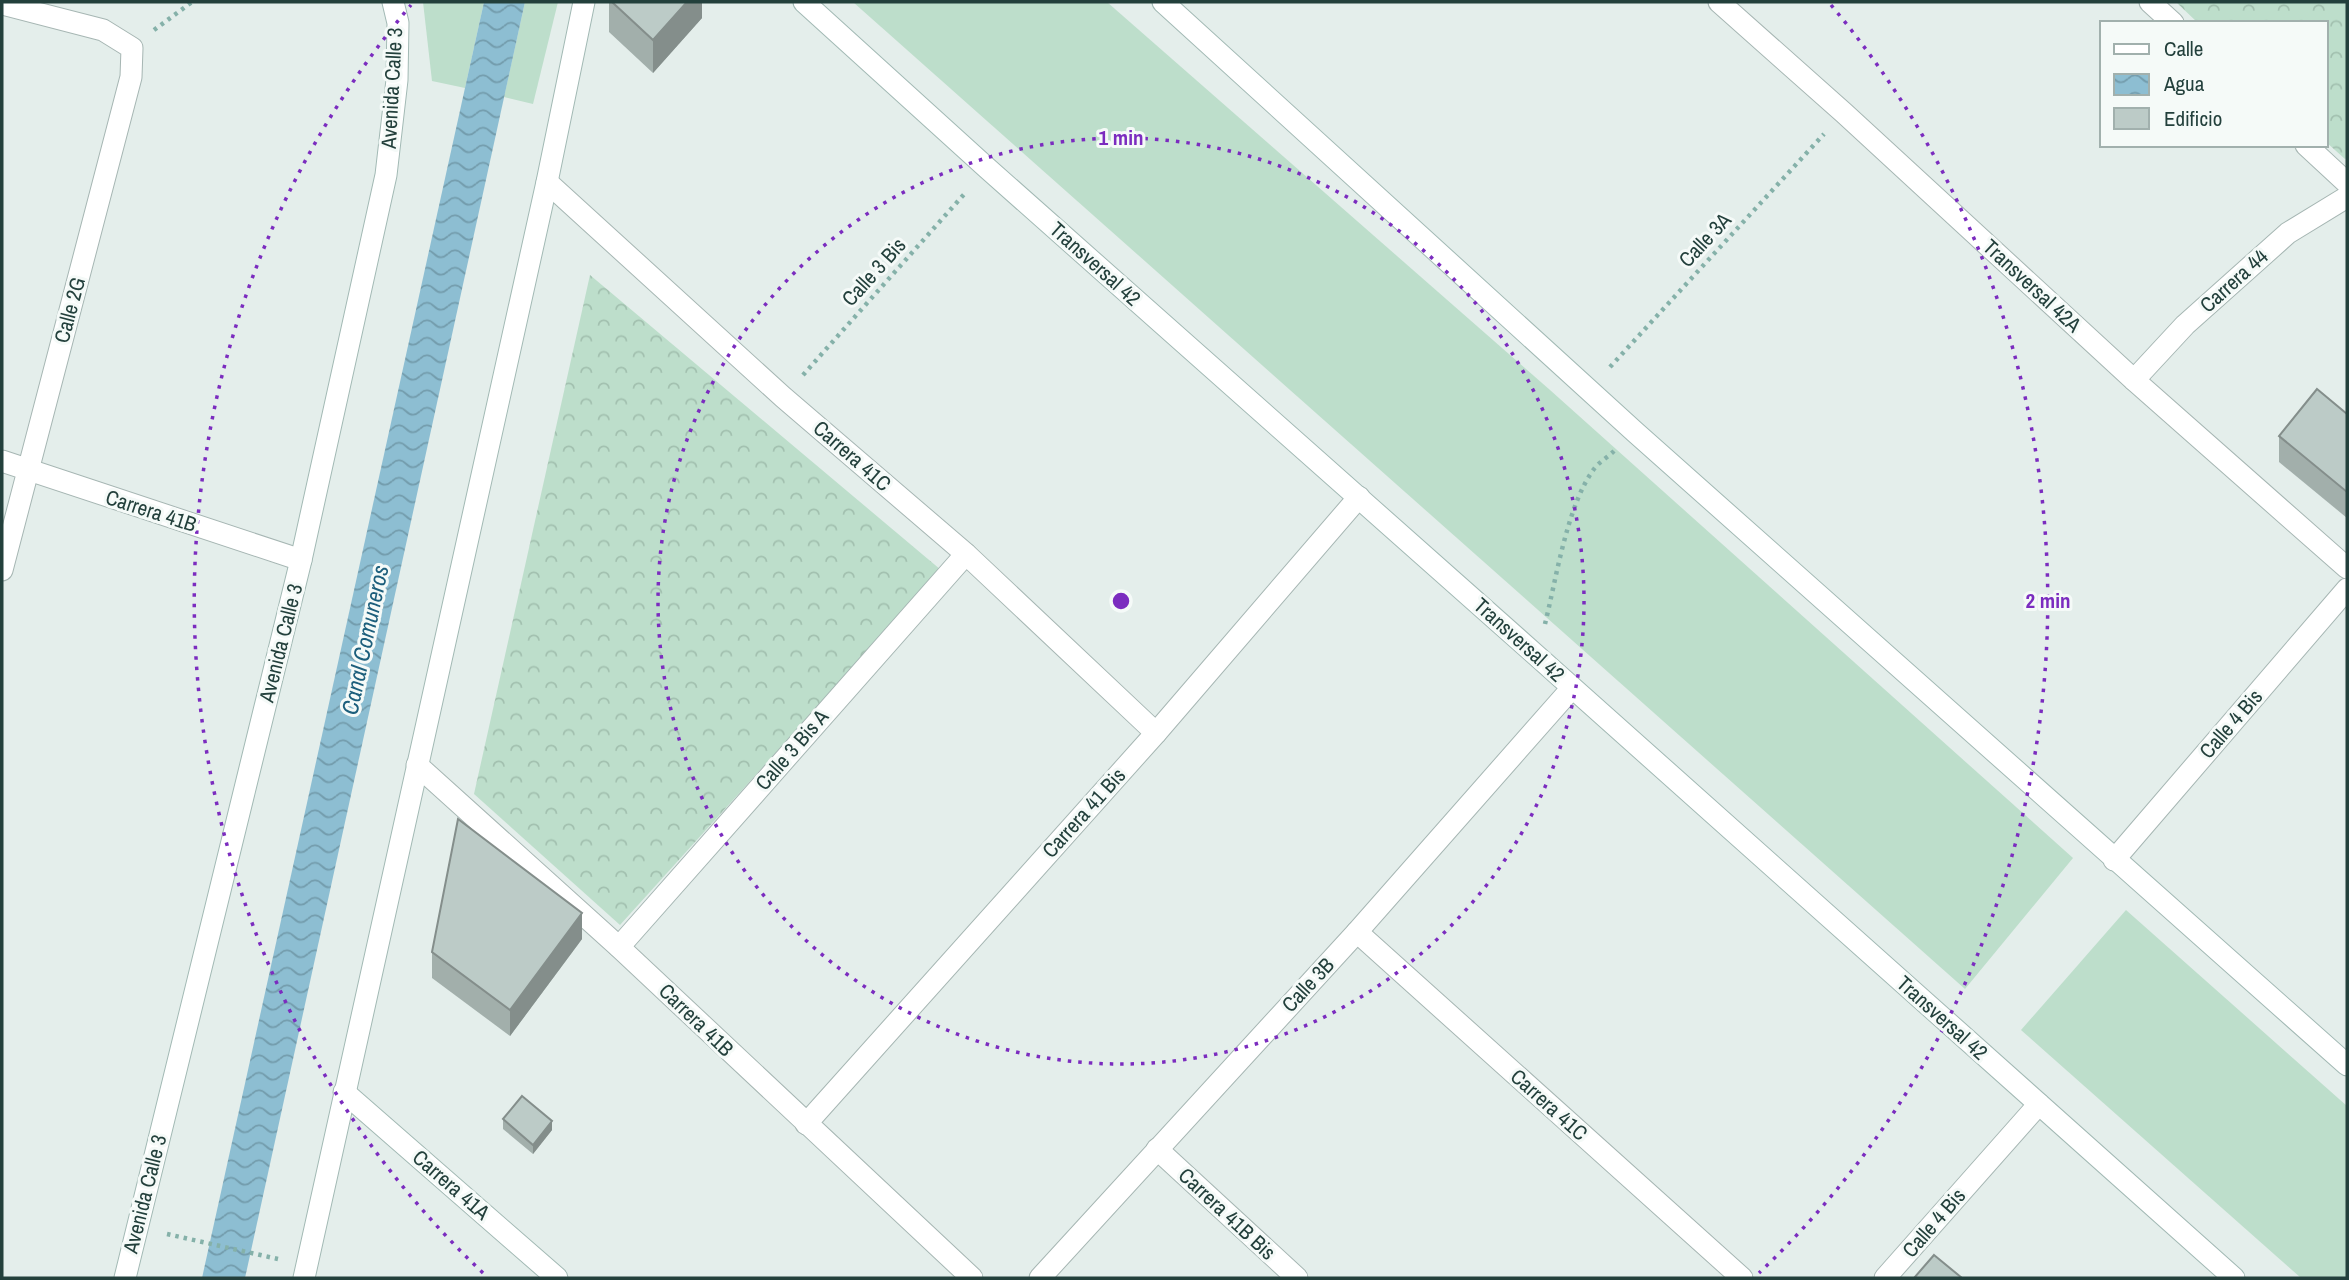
<svg xmlns="http://www.w3.org/2000/svg" width="2349" height="1280" font-family="'Archivo Narrow',sans-serif">
<style>
.grass{fill:#bddecb}
.forest{fill:url(#forest-crowns)}
.water{fill:url(#water-waves)}
.lines{fill:none;stroke-linecap:round;stroke-linejoin:round}
.street-casing{stroke:#a6b6b3;stroke-width:23}
.secondary-casing{stroke:#a2b9b4;stroke-width:23}
.path{stroke:#85b1a9;stroke-width:4.5;stroke-dasharray:3.5 5;stroke-linecap:butt}
.street{stroke:#fff;stroke-width:21}
.secondary{stroke:#fff;stroke-width:21}
.wall{fill:#a2afab}
.shaded-wall{fill:#848e8b}
.building{fill:#bccbc7;stroke:#848e8b;stroke-width:2}
.ring{fill:none;stroke:#7b2cbf;stroke-width:3.5;stroke-dasharray:3.5 7}
.labels{text-anchor:middle;stroke-width:6;stroke-linejoin:round;paint-order:stroke}
.street-label{font-size:21px;fill:#23403c;stroke:#f5faf8}
.water-label{font-size:23px;font-style:italic;fill:#1d5f7c;stroke:#f5faf8}
.centre{fill:#7b2cbf;stroke:#f5faf8;stroke-width:3.5}
.ring-label{font-size:21px;text-anchor:middle;font-weight:bold;fill:#7b2cbf;stroke:#f5faf8;stroke-width:6;stroke-linejoin:round;paint-order:stroke}
</style>
<defs>
<pattern id="forest-crowns" width="20" height="18" patternUnits="userSpaceOnUse" patternTransform="scale(1.75)"><rect width="20" height="18" fill="#bddecb"/><path d="M2 6a3 3 0 1 1 6 0M12 15a3 3 0 1 1 6 0" fill="none" stroke="#a2c0af"/></pattern>
<pattern id="water-waves" width="16" height="10" patternUnits="userSpaceOnUse" patternTransform="scale(1.75)"><rect width="16" height="10" fill="#8dbed2"/><path d="M0 5q4-4 8 0t8 0" fill="none" stroke="#739cac"/></pattern>
</defs>
<rect width="100%" height="100%" fill="#e4eeeb"/>
<g class="grass">
<path d="M423 2H484L465 88 432 81Z"/>
<path d="M525 2H558L533 104 504 97Z"/>
<path d="M853 2H1107L1550 390 2073 858 1965 989Z"/>
<path d="M2126 910 2347 1106V1278H2301L2021 1030Z"/>
</g>
<g class="forest">
<path d="M2176 2H2347V158L2345 159 2326 142V23H2198Z"/>
<path d="M590 275 941 570 620 925 474 794Z"/>
</g>
<path class="water" d="M484 2H525L245 1278H202Z"/>
<g class="lines">
<defs>
<g id="street">
<path d="M1719 2 1844 113 2134 380 2347 568"/>
<path d="M2150 2 2173 23"/>
<path d="M2 4 103 30 132 48 131 77 2 570"/>
<path d="M2306 145 2347 183"/>
<path d="M547 182 783 397 966 554 1156 733"/>
<path d="M2134 380 2185 325 2288 233 2347 197"/>
<path d="M2 461 301 560"/>
<path d="M417 765 619 947 972 1278"/>
<path d="M2114 860 2347 589"/>
<path d="M1357 932 1742 1278"/>
<path d="M619 947 966 554"/>
<path d="M806 1124 1156 733 1359 497"/>
<path d="M1157 1149 1297 1278"/>
<path d="M1040 1278 1357 932 1572 688"/>
<path d="M1885 1278 2039 1104"/>
</g>
<g id="secondary">
<path d="M804 2 987 168 1537 656 2234 1278"/>
<path d="M1163 2 1635 432 2347 1065"/>
<path d="M344 1092 557 1278"/>
<path d="M125 1278 301 560 386 175 397 80 398 23 393 2"/>
<path d="M304 1278 547 182 584 2"/>
</g>
</defs>
<use href="#street" class="street-casing"/>
<use href="#secondary" class="secondary-casing"/>
<g class="path">
<path d="M154 30 192 2"/>
<path d="M1610 367 1824 134"/>
<path d="M803 375 967 191"/>
<path d="M1545 624C1556 580 1567 505 1594 469 1599 462 1608 457 1614 451"/>
<path d="M167 1234 278 1259"/>
</g>
<use href="#street" class="street"/>
<use href="#secondary" class="secondary"/>
</g>
<g class="wall">
<path d="M609 2H702V18L653 73 609 32Z"/>
<path d="M2347 414V518L2279 462V436Z"/>
<path d="M582 939 510 1036 432 978V952Z"/>
<path d="M503 1119 552 1130 533 1154 503 1129Z"/>
</g>
<g class="shaded-wall">
<path d="M687 2H702V18L653 73V40Z"/>
<path d="M582 913V939L510 1036V1010Z"/>
<path d="M552 1121V1130L533 1154V1145Z"/>
</g>
<g class="building">
<path d="M612 2H687L653 40Z"/>
<path d="M2317 389 2347 414V492L2279 436Z"/>
<path d="M458 819 582 913 510 1010 432 952Z"/>
<path d="M522 1096 552 1121 533 1145 503 1119Z"/>
<path d="M1934 1255 1962 1278H1914Z"/>
</g>
<g class="ring">
<circle cx="1121" cy="601" r="463"/>
<path d="M483 1273A927 927 0 0 1 411 5M1831 5A927 927 0 0 1 1759 1273"/>
</g>
<g class="labels">
<g class="street-label">
<text transform="translate(392 88) rotate(-87)" y="7">Avenida Calle 3</text>
<text transform="translate(1705 240) rotate(-47)" y="7">Calle 3A</text>
<text transform="translate(1095 264) rotate(42)" y="7">Transversal 42</text>
<text transform="translate(874 272) rotate(-48)" y="7">Calle 3 Bis</text>
<text transform="translate(2234 281) rotate(-42)" y="7">Carrera 44</text>
<text transform="translate(2032 286) rotate(43)" y="7">Transversal 42A</text>
<text transform="translate(70 310) rotate(-75)" y="7">Calle 2G</text>
<text transform="translate(852 456) rotate(41)" y="7">Carrera 41C</text>
<text transform="translate(151 511) rotate(18)" y="7">Carrera 41B</text>
<text transform="translate(1519 640) rotate(42)" y="7">Transversal 42</text>
<text transform="translate(281 643) rotate(-76)" y="7">Avenida Calle 3</text>
<text transform="translate(2231 724) rotate(-49)" y="7">Calle 4 Bis</text>
<text transform="translate(792 750) rotate(-49)" y="7">Calle 3 Bis A</text>
<text transform="translate(1084 813) rotate(-48)" y="7">Carrera 41 Bis</text>
<text transform="translate(1308 985) rotate(-47)" y="7">Calle 3B</text>
<text transform="translate(1942 1018) rotate(42)" y="7">Transversal 42</text>
<text transform="translate(696 1020) rotate(44)" y="7">Carrera 41B</text>
<text transform="translate(1549 1105) rotate(42)" y="7">Carrera 41C</text>
<text transform="translate(451 1185) rotate(41)" y="7">Carrera 41A</text>
<text transform="translate(145 1194) rotate(-76)" y="7">Avenida Calle 3</text>
<text transform="translate(1227 1214) rotate(43)" y="7">Carrera 41B Bis</text>
<text transform="translate(1934 1223) rotate(-49)" y="7">Calle 4 Bis</text>
</g>
<g class="water-label">
<text transform="translate(365 640) rotate(-78)" y="8">Canal Comuneros</text>
</g>
</g>
<circle cx="1121" cy="601" r="10" class="centre"/>
<g class="ring-label">
<text x="1121" y="145">1 min</text>
<text x="2048" y="608">2 min</text>
</g>
<rect width="2349" height="1280" fill="none" stroke="#23403c" stroke-width="7"/>
<rect x="2100" y="21" width="228" height="126" fill="#f5faf8" stroke="#a1b0ad" stroke-width="2"/>
<rect x="2114" y="44" width="35" height="10" fill="#ffffff" stroke="#a1b0ad" stroke-width="2"/>
<text x="2164" y="56" font-size="21" fill="#23403c">Calle</text>
<rect x="2114" y="74" width="35" height="21" fill="url(#water-waves)" stroke="#a1b0ad" stroke-width="2"/>
<text x="2164" y="91" font-size="21" fill="#23403c">Agua</text>
<rect x="2114" y="108" width="35" height="21" fill="#bccbc7" stroke="#a1b0ad" stroke-width="2"/>
<text x="2164" y="126" font-size="21" fill="#23403c">Edificio</text>
</svg>
